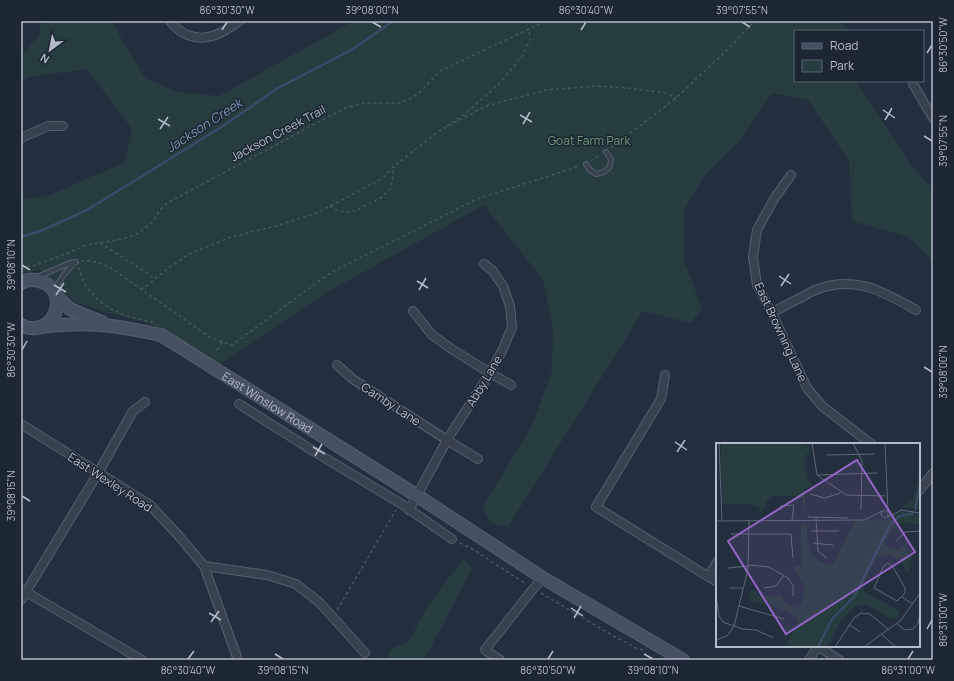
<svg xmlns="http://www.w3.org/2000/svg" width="954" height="681" font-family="Manrope,sans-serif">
	<rect width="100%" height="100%" fill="#242f3e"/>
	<g fill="#263c3f">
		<path d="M41,21h70l34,57 32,14 42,4 135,-75h491l-4,1 9,9h-55v50h61l54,83 23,25v72l-25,-24 -56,-16 -3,-60 -41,-61 -36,-7 -31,46 -37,37 -20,34v51l18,47 -11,15 -48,-12 -135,216 -18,-4 -7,-17 49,-80 20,-55 1,-43 -10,-48 -59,-75 -158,88 -107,72 -68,-41 -46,-12 -28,-9 -12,-9 -25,-24 -19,4v-75l27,-3 77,-34 7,-33 -45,-60 -58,8 -8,4v-25l18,-20z"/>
		<path d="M463,559l9,10 -48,91h-36l1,-10 20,-9 20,-37z"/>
	</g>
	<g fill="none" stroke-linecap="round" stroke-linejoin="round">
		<path stroke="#394c67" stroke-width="2.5" d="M21,237l22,-7 44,-20 136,-84 55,-38 75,-39 40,-28"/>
		<defs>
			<g id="lane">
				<path d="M586,164l4,6 6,4 8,-2 6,-5 1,-8 -5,-7"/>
				<path d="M37,277l33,-14 6,-1"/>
				<path d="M55,291c4,-12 12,-20 20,-29"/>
			</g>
			<g id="street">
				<path d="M170,21c10,13 25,20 42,15 10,-2 19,-10 28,-15"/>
				<path d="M913,84l20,34"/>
				<path d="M21,138l27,-12h15"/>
				<path d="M791,175l-17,24 -17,31 -4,27 4,28 15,28 35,75 15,18 49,38"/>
				<path d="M413,311l19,24 21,15 37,23 21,12"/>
				<path d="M772,313c10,-6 20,-11 30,-16 5,-3 10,-6 16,-8 38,-14 66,3 98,21"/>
				<path d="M337,365l17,15 93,60 31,19"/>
				<path d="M665,375l-4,24 -65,108 121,75"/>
				<path d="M239,404l76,48 85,51 52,36"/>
				<path d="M21,424l129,81 28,30 26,31 34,94"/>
				<path d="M919,491l14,-18"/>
				<path d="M409,510l38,-70 43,-67 13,-24 9,-22 -2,-21 -7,-20 -11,-16 -8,-6"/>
				<path d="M204,566l63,9 29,9 24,19 45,50"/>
				<path d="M709,576l8,-14"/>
				<path d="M21,589l121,71"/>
				<path d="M21,600l77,-127 35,-62 12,-9"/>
				<path d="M818,646l21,14"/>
				<path d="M500,660l-15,-10 48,-61 10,-11"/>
				<path d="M809,660l9,-14"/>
			</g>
			<g id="secondary">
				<path d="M21,283c7,-4 14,-4 21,-1 30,11 11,59 -21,43"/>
				<path d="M56,296l14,13 14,6 18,7"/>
				<path id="s1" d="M41,327c23,-3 48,-4 71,-1 17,2 33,6 49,9l255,160 127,83 140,82"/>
			</g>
		</defs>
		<use href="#lane" stroke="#565f6c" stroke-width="6"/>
		<use href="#street" stroke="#565f6c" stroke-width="10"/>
		<use href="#secondary" stroke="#565f6c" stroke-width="14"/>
		<g stroke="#44595c" stroke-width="1.5" stroke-dasharray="3 3" stroke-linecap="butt">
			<path d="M447,126l17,-11 37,-33 21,-26 8,-16 -1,-11"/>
			<path d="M611,148l65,-50 48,-45 31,-32"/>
			<path d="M591,161l10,-7"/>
			<path d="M330,206l6,4 10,2 9,-1 27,-14 9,-9 3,-22"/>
			<path d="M100,243l50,32 4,4"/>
			<path d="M81,261c12,-1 20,2 30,7l100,70 21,7 98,-72 147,-74 103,-33"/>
			<path d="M78,267c3,7 5,14 9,20 19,26 39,29 69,36"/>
			<path d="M21,268l15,-3 37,-14 13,-6 37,-6 11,-4 5,-2 15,-13 6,-10 7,-7 178,-95 20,-5h34l9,-3 10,-6 22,-23 106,-50"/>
			<path d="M141,290l25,-20 23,-16 42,-17 45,-11 41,-13 66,-35 11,-12 45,-35 47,-25 60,-16 51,-4 31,2 37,5 11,5"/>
			<path d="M217,350l5,-8"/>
			<path d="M460,543l11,5 55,36"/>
			<path d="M541,593l76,45 21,11 6,1"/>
			<path d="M337,610l59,-100"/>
		</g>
		<use href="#lane" stroke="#38414e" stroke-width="4"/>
		<use href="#street" stroke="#38414e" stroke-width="8"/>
		<use href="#secondary" stroke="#465061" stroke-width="12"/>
	</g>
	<path fill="none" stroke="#b4bcc9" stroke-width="1.5" d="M372,22l9,5M742,22l8,5M222,30l5,-8M581,30l5,-8M927,53l5,-8M883,110l12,8M520,115l12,7M158,119l12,7M885,120l7,-12M523,124l7,-12M160,129l8,-12M924,136l8,5M22,265l8,5M779,276l12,8M417,281l11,7M54,285l12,7M781,286l8,-12M419,290l7,-12M56,295l8,-12M22,350l5,-9M924,367l8,5M675,442l12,8M313,447l12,7M677,452l8,-12M315,456l7,-12M22,496l8,5M571,608l12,8M209,613l12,7M574,618l7,-12M211,622l8,-11M927,629l5,-9M275,654l8,5M644,654l9,5M188,659l6,-8M548,659l5,-8M908,659l5,-8"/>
	<g text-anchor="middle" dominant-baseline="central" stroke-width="3" stroke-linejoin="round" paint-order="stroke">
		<g font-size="12" fill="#b4bcc9" stroke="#1d2633">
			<text transform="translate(278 133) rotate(-28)">Jackson Creek Trail</text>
			<text transform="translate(781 332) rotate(65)">East Browning Lane</text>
			<text transform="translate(484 381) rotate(-59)">Abby Lane</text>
			<text stroke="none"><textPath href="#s1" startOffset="247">East Winslow Road</textPath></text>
			<text transform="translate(391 404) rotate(33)">Camby Lane</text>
			<text transform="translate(110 482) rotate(33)">East Wexley Road</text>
		</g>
		<g font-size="12" fill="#6b9a76" stroke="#1d2633">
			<text x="589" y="140">Goat Farm Park</text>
		</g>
		<g font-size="13" font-style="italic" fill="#7c92b1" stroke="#1d2633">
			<text transform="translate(204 125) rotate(-33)">Jackson Creek</text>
		</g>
	</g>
	<g transform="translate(716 443)">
		<rect width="204" height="204" fill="#242f3e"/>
		<path d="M5,0h83l1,3 5,1 1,7h-5l-1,14 4,14 11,8 -12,-4 -3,2v28l-3,-18 -6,-2h-24l-5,4 -6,14 -3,-7 -8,-3h-28zM204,29v37l-18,-2 11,-8zM188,68l16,3v10l-20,-1 -15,18 2,5 11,4 9,-9v10l5,5 -3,16h-3l-6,-12 -11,-6 -5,1 -7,3 -15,28 2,6 36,19 -3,7h-8l-23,-14 -11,2 -15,16 -10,20 -6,5h-39l14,-26 -6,-6 -15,-7 -29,-8 2,-10h3l6,5 11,2 10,-2 5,8 11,5 5,-3 2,-23 -10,-12v-3l7,-2v-41l6,1v15l5,15 6,6 14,5 23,-45 32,-2 5,-4z" fill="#263c3f"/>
		<path fill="none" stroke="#394c67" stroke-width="2" d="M199,67l5,-25M102,204l14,-28 22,-22 36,-72 10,-9 14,-3"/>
		<path fill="none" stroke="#5e6776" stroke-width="1" d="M3,0l3,78M96,0l5,32M137,0l9,18 -1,49M169,0l3,68M111,12l47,-1M101,32l29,20 40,1M102,32l59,-2M94,51l15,4 15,-5M64,63l14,-1 -2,15M185,67l19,3M172,73v-5h-6l-1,4 4,3 17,-8M92,74l40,1M100,75l2,33 9,7M0,78l149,-1 17,-9M95,88h28M15,91h60l2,24M180,98l9,-9 15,-1M97,100l20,2M172,120l5,4 12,21v5l-8,8 -23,-13 9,-21zM32,122l21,2 19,11 5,8v10M12,125l20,-2M13,145h14M48,145l12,-2 8,-11M186,154l11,7M1,158l2,15 4,6 19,7 14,1 18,8M23,163l45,13M181,181l8,6 8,-1 5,-6 2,-9M134,182l10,7M165,191l15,13M0,197l11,-4 7,-10 14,-57 1,-48M119,204l19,-29 7,-5 9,1 19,16M148,204l37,-27 19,-27"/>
		<path fill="#9266c3" fill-opacity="0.15" stroke="#9266c3" stroke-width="2" d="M141,17l58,92 -129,82 -58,-93z"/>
		<rect width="204" height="204" fill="none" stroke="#b4bcc9" stroke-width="2"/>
	</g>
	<rect width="954" height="681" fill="none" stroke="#1d2633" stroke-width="44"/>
	<rect x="794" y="30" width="130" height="52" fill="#1d2633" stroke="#59626f"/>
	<rect x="802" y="43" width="20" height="6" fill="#465061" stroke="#59626f"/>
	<text x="830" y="50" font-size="12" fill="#b4bcc9">Road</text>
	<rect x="802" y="60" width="20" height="12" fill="#263c3f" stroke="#59626f"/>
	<text x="830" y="70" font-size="12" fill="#b4bcc9">Park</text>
	<g transform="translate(50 50) rotate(212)" stroke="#1d2633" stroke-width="3" paint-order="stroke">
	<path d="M0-3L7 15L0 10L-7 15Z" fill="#b4bcc9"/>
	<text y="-6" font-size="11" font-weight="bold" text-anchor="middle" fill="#b4bcc9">N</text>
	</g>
	<rect x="22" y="22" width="910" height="637" fill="none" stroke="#b4bcc9" stroke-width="1.5"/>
	<g font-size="10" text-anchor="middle" fill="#b4bcc9">
		<text x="227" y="14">86°30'30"W</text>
		<text x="372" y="14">39°08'00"N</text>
		<text x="586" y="14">86°30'40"W</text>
		<text x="742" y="14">39°07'55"N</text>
		<text transform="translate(943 45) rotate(-90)" y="4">86°30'50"W</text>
		<text transform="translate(943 141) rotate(-90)" y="4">39°07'55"N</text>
		<text transform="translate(11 265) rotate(-90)" y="4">39°08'10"N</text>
		<text transform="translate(11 350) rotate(-90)" y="4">86°30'30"W</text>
		<text transform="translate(943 372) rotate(-90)" y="4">39°08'00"N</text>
		<text transform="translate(11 496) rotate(-90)" y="4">39°08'15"N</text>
		<text transform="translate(943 620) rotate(-90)" y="4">86°31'00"W</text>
		<text x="188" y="674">86°30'40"W</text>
		<text x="283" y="674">39°08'15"N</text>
		<text x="548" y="674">86°30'50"W</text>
		<text x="653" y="674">39°08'10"N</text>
		<text x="908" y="674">86°31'00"W</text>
	</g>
</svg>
